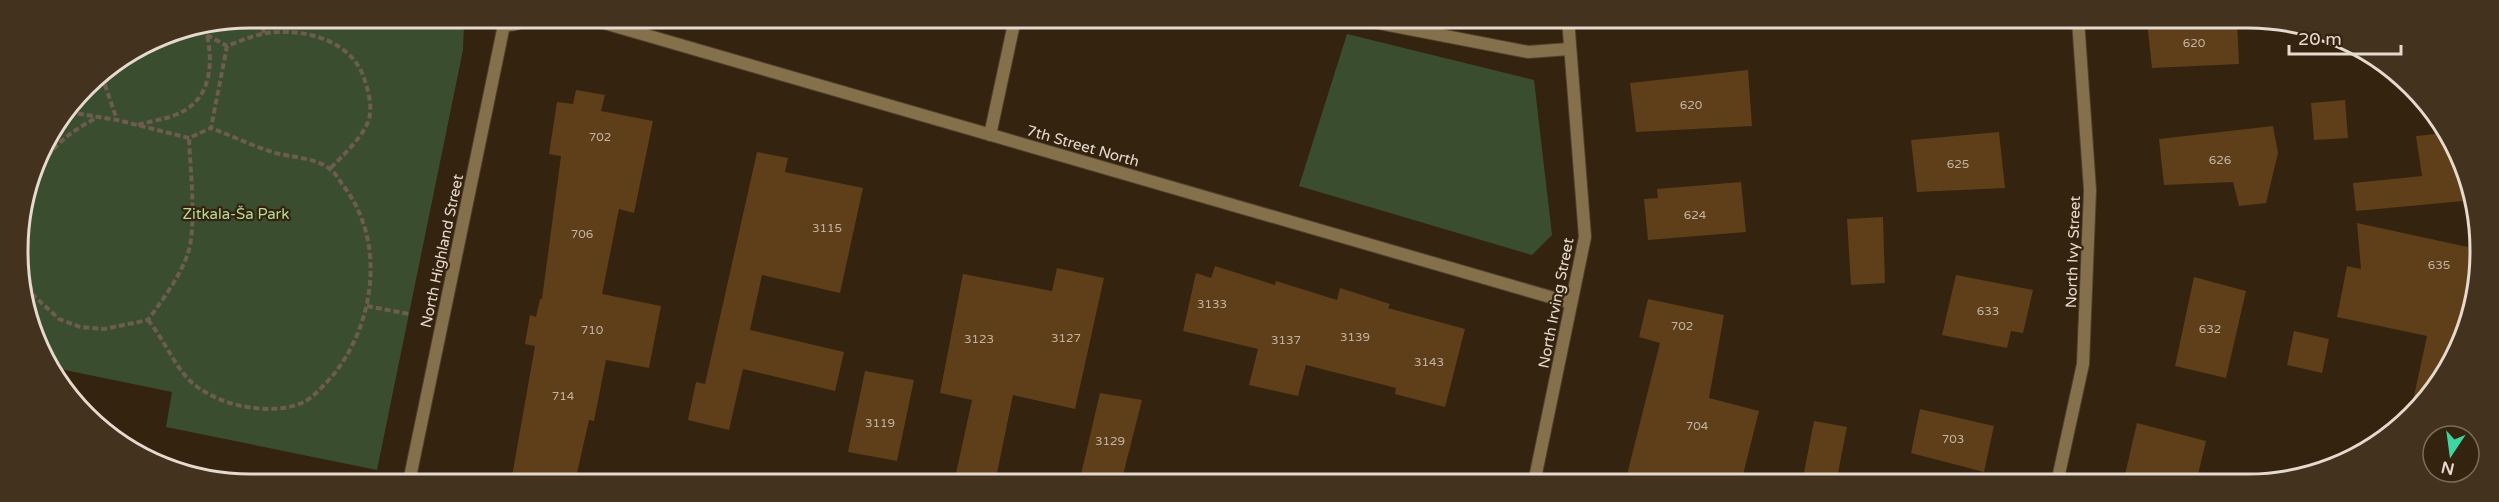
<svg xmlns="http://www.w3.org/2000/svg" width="2499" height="502" font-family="'Varela Round',sans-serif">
	<rect width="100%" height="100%" fill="#34230f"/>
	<g fill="#3b4d2f">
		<path d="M251,18h206l7,7 -1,25 -86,420 -211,-43 6,-35 -117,-24 -25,-42 -12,-90 18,-74 51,-76 75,-50z"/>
		<path d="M1347,34l187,46 18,155 -20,20 -233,-69z"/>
	</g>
	<g fill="#5e3f19">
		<path d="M2174,20h63l2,44 -87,4 -5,-46z"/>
		<path d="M1748,70l4,56 -116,6 -6,-49z"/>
		<path d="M576,90l29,5 -4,16 52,10 -19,92 -15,-4 -17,85 59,12 -12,62 -43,-8 -12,61 -5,-1 -14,62h-64l24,-136 -10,-2 5,-29 6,2 4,-18h2l19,-143 -12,-2 8,-52 16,2z"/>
		<path d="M2345,100l3,38 -34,2 -3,-37z"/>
		<path d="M2273,126l5,27 -12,50 -27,3 -6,-24 -69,3 -5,-46z"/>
		<path d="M1999,132l6,56 -88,4 -6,-52z"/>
		<path d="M2445,133l28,57 1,10 -118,11 -3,-28 69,-7 -6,-40z"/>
		<path d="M757,152l31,6 -3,14 78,16 -23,105 -78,-18 -12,55 94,22 -9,39 -92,-22 -14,61 -41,-10 8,-38 9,2z"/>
		<path d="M1741,182l5,50 -98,8 -4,-41 14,-1 -1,-9z"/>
		<path d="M1883,217l2,66 -34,2 -4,-66z"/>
		<path d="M2357,223l120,26 2,32 -22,73 -48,65 18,-83 -90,-19 10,-51 14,3z"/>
		<path d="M1215,266l60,19 1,-4 61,19 3,-12 50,16 -2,4 77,21 -20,78 -50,-13 1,-6 -90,-23 -8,31 -49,-11 9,-36 -75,-18 13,-58 15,5z"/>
		<path d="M1057,268l47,10 -29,131 -62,-14 -18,88h-17l-23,-5 17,-78 -32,-7 23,-119 89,17z"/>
		<path d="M1956,275l77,15 -10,43 -12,-2 -4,17 -65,-13z"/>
		<path d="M2194,277l52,14 -20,87 -51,-12z"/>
		<path d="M1648,299l76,16 -15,83 50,13 -18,72h-116l35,-140 -21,-6z"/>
		<path d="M2294,331l35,8 -7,34 -35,-8z"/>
		<path d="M865,371l49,9 -17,81 -49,-9z"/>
		<path d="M1100,393l42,7 -21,83h-42z"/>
		<path d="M1920,409l74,17 -10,46 -73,-19z"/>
		<path d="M1814,421l33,6 -11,56h-34z"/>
		<path d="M2137,423l69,18 -10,42h-73z"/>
	</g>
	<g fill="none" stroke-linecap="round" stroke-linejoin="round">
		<defs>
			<g id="lane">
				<path d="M1373,22l155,30 41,-3"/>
				<path d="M1569,23l33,-4"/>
			</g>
			<g id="street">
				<path d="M492,18c12,10 25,8 37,0"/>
				<path d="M587,18l984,285"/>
				<path d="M990,135l25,-116"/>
				<path d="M409,482l95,-457"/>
				<path d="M1534,483l51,-246 -17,-218"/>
				<path d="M2057,483l26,-119 7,-174 -12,-170"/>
			</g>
		</defs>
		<use href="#lane" stroke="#50402e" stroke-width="14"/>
		<use href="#street" stroke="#50402e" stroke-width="14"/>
		<g stroke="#6c5d4c" stroke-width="4" stroke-dasharray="6 3" stroke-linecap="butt">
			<path d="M262,18l2,16"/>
			<path d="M201,28l6,7 20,11c13,-5 27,-11 40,-13 38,-5 86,7 98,48 4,12 8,29 3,41 -7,17 -25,33 -38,47"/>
			<path d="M102,76l15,44"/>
			<path d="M69,112l48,8 72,18 22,-10 16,-82"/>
			<path d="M138,125c12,-4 25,-5 37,-10 35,-13 39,-48 32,-80"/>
			<path d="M32,178c20,-30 32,-43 64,-60"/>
			<path d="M20,250l13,45 26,24 21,8 24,2 44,-9c15,-21 32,-43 40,-67 9,-27 2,-85 1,-115"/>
			<path d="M367,306l42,8"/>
			<path d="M148,320c17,20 28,51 48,66 18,13 38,20 59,22 16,2 34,1 49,-6 11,-6 22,-19 30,-28 42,-53 52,-135 8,-190 -3,-5 -7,-11 -11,-14 -13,-12 -40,-13 -56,-17 -22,-7 -43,-17 -64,-25"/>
		</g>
		<use href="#lane" stroke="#85704c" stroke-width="12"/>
		<use href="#street" stroke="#85704c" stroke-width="12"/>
	</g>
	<g text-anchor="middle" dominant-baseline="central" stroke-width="4.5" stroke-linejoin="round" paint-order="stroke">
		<g font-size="12" fill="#c4b3a1">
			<text x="2194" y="43">620</text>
			<text x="1691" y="105">620</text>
			<text x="600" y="137">702</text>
			<text x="2220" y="160">626</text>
			<text x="1958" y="164">625</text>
			<text x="1695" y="215">624</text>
			<text x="827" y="228">3115</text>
			<text x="582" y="234">706</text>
			<text x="2439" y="265">635</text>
			<text x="1212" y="304">3133</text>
			<text x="1988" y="311">633</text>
			<text x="1682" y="326">702</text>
			<text x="2210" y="329">632</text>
			<text x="592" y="330">710</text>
			<text x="1355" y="337">3139</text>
			<text x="1066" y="338">3127</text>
			<text x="979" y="339">3123</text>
			<text x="1286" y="340">3137</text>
			<text x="1429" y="362">3143</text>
			<text x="563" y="396">714</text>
			<text x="880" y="423">3119</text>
			<text x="1697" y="426">704</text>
			<text x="1953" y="439">703</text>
			<text x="1110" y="441">3129</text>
		</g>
		<g font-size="15" fill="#e6dace" stroke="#34230f">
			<text transform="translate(1083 146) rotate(16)">7th Street North</text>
			<text transform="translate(442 251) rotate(-78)">North Highland Street</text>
			<text transform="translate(2073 252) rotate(-88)">North Ivy Street</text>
			<text transform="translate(1556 303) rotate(-79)">North Irving Street</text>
		</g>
		<g font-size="15" fill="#b3da98" stroke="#34230f">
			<text x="236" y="214">Zitkala-Ša Park</text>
		</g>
	</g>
	<path d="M0 0H2499V502H0ZM250 28H2248A222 222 0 0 1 2470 250V252A222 222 0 0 1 2248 474H250A222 222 0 0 1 28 252V250A222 222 0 0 1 250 28Z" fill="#42321e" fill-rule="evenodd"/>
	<path fill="none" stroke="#e6dace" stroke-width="3" d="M250 28H2248A222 222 0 0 1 2470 250V252A222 222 0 0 1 2248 474H250A222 222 0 0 1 28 252V250A222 222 0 0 1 250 28Z"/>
	<g transform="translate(2451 454) rotate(193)"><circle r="28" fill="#34230f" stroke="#7b6c5b" stroke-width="1.5"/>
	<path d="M0-4.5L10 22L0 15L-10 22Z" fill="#3fd4a2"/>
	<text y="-9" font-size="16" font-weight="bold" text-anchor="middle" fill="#e6dace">N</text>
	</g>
	<path d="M2289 45v9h112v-9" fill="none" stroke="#e6dace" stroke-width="3"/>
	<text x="2298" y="45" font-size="18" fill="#e6dace" stroke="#34230f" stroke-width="4.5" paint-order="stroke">20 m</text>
</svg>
